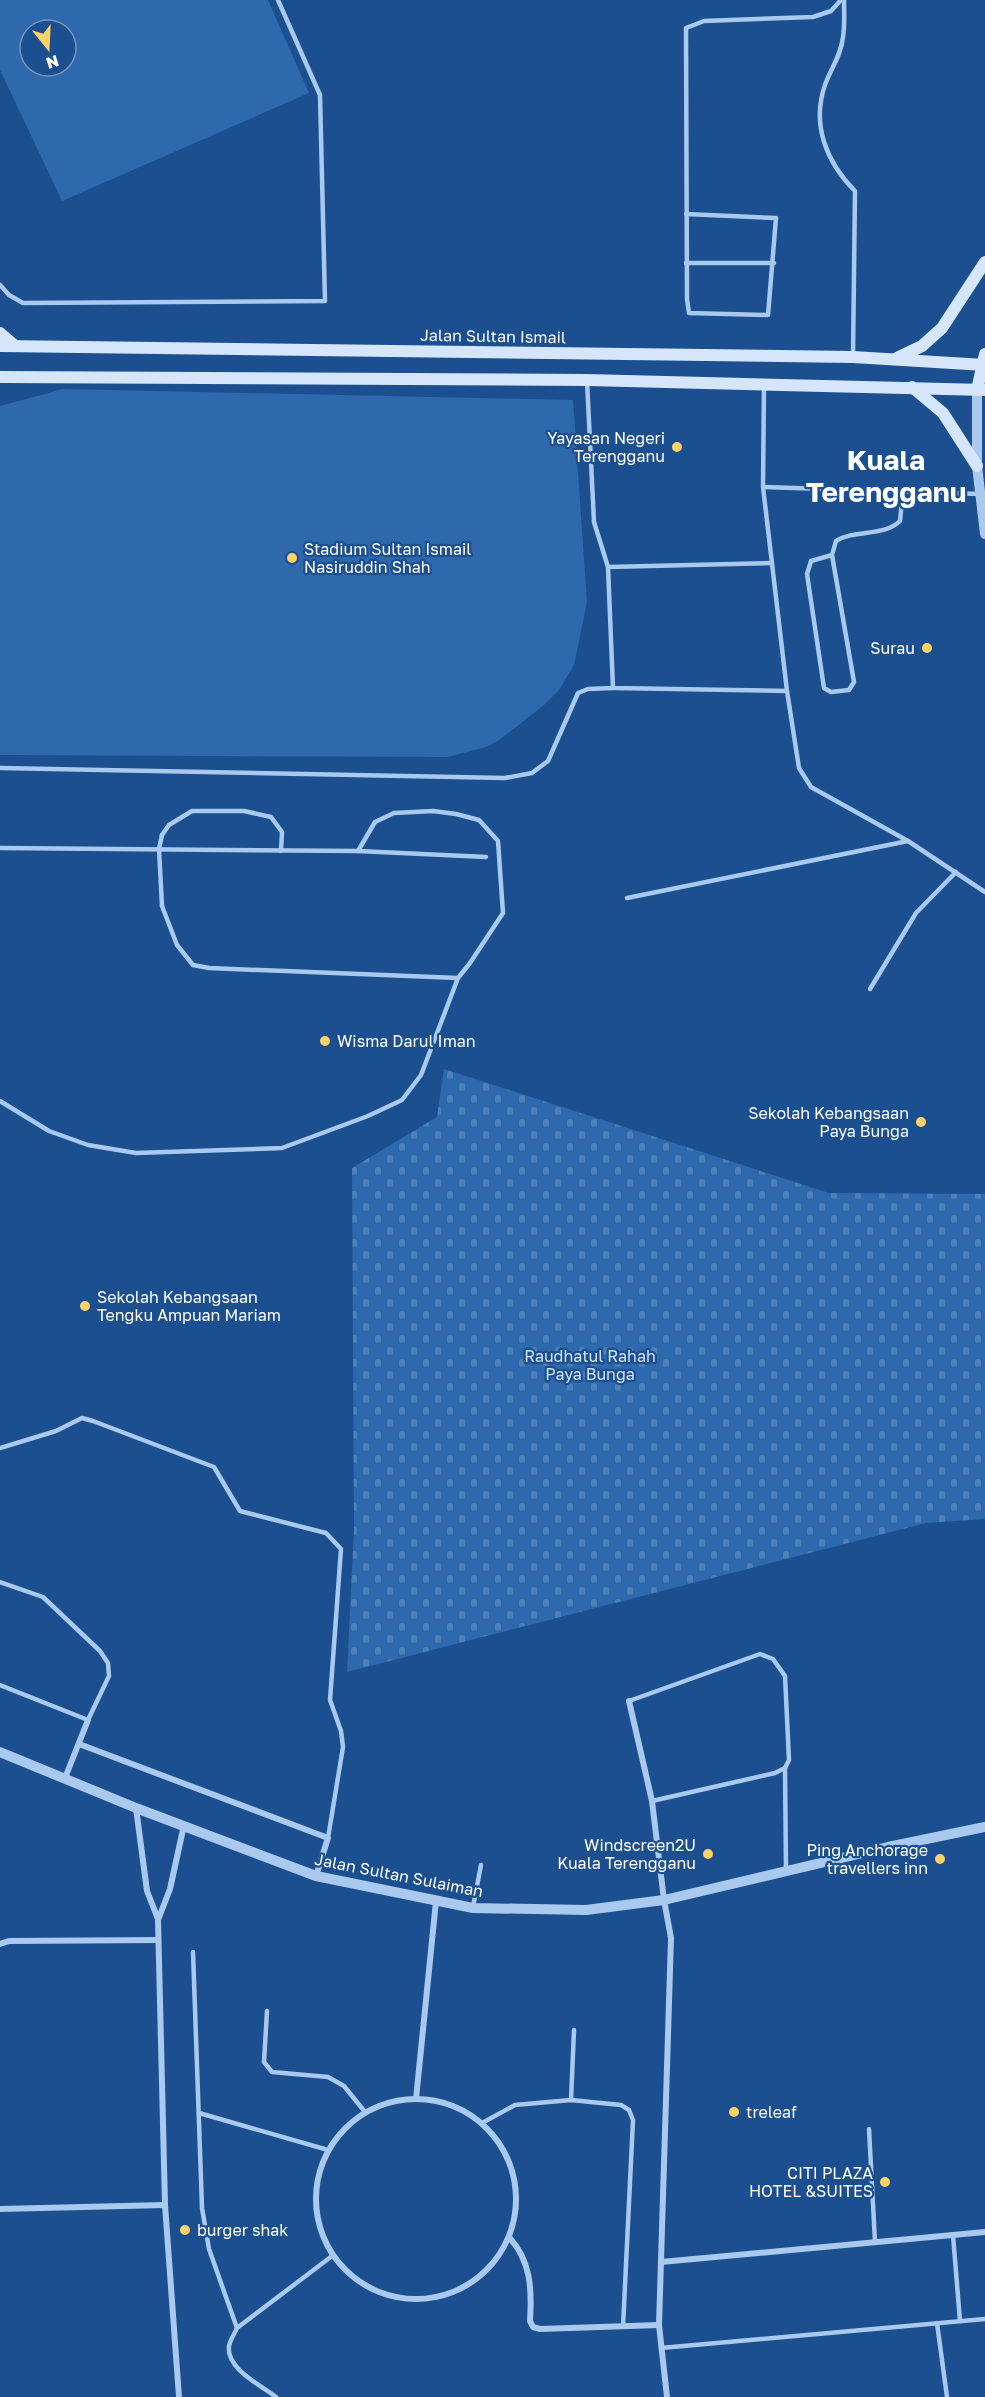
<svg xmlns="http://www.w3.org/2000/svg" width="985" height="2397" font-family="'Golos Text',sans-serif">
	<defs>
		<pattern id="cemetery-stones" width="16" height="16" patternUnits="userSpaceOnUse" patternTransform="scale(1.5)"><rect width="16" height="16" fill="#2e69ad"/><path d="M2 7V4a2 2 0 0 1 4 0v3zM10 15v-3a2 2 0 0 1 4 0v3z" fill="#4d80b9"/></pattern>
	</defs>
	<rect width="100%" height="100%" fill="#1b4f8f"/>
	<path fill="url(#cemetery-stones)" d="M444,1069l385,124 156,1v325l-59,4 -579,149 7,-143 -2,-361 85,-51z"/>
	<g fill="#2e69ad" fill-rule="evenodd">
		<path d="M0,0h268l41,93 -247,108 -62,-131zM30,30h36v36h-36z"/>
		<path d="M63,389l510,11 14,202 -13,63 -15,25 -15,15 -46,36 -12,6 -38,10 -448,-2v-349z"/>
	</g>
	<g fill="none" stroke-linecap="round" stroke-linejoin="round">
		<g stroke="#a9c9ee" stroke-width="4.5">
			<path d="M844,0c0,12 1,25 -1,37 -2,19 -12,31 -18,48 -14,40 2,78 30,106l-2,166"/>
			<path d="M686,214l90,4 -8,97 -79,-2 -2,-14 -1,-271 18,-7 109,-4 18,-6 10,-11"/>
			<path d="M686,263h88"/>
			<path d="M0,285l9,10 14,8 302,-2 -5,-206 -42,-95"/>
			<path d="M587,381l7,141 14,45 5,121 174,3 -24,-204 1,-102"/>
			<path d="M763,487l217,7"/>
			<path d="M832,555l-21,6 -4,13 17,114 7,4 18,-2 5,-8 -22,-127 4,-14c19,-12 48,-4 64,-20l3,-29"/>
			<path d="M608,567l164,-4"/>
			<path d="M787,691l12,77 12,19 97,54 77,51"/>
			<path d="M0,768l505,10 27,-5 16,-12 30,-68 10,-4 25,-1"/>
			<path d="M162,835l7,-10 23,-14h52l27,6 11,15 -1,19"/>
			<path d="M0,848l358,3 128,6"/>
			<path d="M627,898l281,-57"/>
			<path d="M162,906l15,39 16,20 16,3 249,10"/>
			<path d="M870,989l46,-76 40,-41"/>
			<path d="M0,1101l49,30 39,14 48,8 146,-5 86,-32 34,-16 19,-25 37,-97 12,-15 33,-50 -5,-72 -19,-21 -23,-6 -23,-3 -39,2 -19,9 -17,29"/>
			<path d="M0,1448l56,-17 26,-13 11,3 121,46 26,44 86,22 15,16 -11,151 11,31 2,16 -15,91"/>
			<path d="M0,1582l43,15 57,54 8,12 1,13 -21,44 -88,-35"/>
			<path d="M629,1701l131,-47 13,5 12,17 4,84 -4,8 -10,5 -123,28"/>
			<path d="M785,1768l1,102"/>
			<path d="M473,1907l8,-42"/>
			<path d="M193,1952l9,256 7,41 28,79"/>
			<path d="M267,2011l-3,51 8,10 56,5 16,9 21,26"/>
			<path d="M571,2100l3,-70"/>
			<path d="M199,2113l129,37"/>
			<path d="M482,2123l33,-18 56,-5 50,5 8,5 4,10 -10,207"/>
			<path d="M869,2129l6,113"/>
			<path d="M953,2235l7,86"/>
			<path d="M937,2323l10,74"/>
			<path d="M661,2348l324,-29"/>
			<path d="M276,2397c-15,-12 -50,-28 -47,-51 1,-6 6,-13 8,-18l95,-72"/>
		</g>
		<g stroke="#a9c9ee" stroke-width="6">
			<path d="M629,1701l23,100 12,99 7,38 -12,387 8,72"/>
			<path d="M79,1744l249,94 -12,38"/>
			<path d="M65,1778l23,-58"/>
			<path d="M136,1808l11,83 11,28"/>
			<path d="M0,1944l9,-3 149,-1"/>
			<circle cx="416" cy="2199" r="100"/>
			<path d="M416,2099l20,-198"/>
			<path d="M0,2209l165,-4"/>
			<path d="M509,2237c22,24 23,52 21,84l3,6 7,2 119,-4"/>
			<path d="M661,2262l324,-30"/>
			<path d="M179,2397l-14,-192 -7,-285 12,-31 14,-64"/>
		</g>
		<g stroke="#a9c9ee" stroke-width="10">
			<path d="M977,390v76l8,68"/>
			<path d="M0,1752l136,56 180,68 157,32 113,2 78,-10 224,-53 97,-20"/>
		</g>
		<g stroke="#d6e6fa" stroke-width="12">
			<path d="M0,333l15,13"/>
			<path d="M0,346l853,11 132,8"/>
			<path d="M897,358l25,-12 20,-18 43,-66"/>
			<path d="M0,377l587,3 398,10"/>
			<path d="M912,387l31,26 34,53"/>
			<path d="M977,390l8,-36"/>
		</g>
		<path stroke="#a9c9ee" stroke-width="4.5" d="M162,835l-3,14 3,57"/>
	</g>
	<g fill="#ffd166" stroke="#1b4f8f" stroke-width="2">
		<circle cx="677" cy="447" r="6"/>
		<circle cx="292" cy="558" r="6"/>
		<circle cx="927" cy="648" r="6"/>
		<circle cx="325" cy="1041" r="6"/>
		<circle cx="921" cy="1122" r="6"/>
		<circle cx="85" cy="1306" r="6"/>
		<circle cx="708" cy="1854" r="6"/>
		<circle cx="940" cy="1859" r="6"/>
		<circle cx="734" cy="2112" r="6"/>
		<circle cx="885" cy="2182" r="6"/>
		<circle cx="185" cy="2230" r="6"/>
	</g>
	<g text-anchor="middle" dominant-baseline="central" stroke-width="4.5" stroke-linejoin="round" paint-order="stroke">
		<g font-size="16" fill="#fff" stroke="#1b4f8f">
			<text transform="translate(493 336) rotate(1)">Jalan Sultan Ismail</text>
			<text transform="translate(399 1875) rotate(11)">Jalan Sultan Sulaiman</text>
		</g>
		<g font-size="16" fill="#fff" stroke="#1b4f8f" text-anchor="end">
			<text x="665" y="438">Yayasan Negeri<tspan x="665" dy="18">Terengganu</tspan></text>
			<text x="304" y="549" text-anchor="start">Stadium Sultan Ismail<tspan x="304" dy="18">Nasiruddin Shah</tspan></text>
			<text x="915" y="648">Surau</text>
			<text x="337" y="1041" text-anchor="start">Wisma Darul Iman</text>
			<text x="909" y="1113">Sekolah Kebangsaan<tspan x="909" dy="18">Paya Bunga</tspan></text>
			<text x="97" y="1297" text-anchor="start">Sekolah Kebangsaan<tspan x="97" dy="18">Tengku Ampuan Mariam</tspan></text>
			<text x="696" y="1845">Windscreen2U<tspan x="696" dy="18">Kuala Terengganu</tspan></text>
			<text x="928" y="1850">Ping Anchorage<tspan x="928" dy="18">travellers inn</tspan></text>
			<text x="746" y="2112" text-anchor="start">treleaf</text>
			<text x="873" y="2173">CITI PLAZA<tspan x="873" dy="18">HOTEL &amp;SUITES</tspan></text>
			<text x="197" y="2230" text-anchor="start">burger shak</text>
		</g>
		<g font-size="16" fill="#cfe3fa" stroke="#1b4f8f">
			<text x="590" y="1356">Raudhatul Rahah<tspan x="590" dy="18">Paya Bunga</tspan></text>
		</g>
		<g font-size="28" font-weight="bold" fill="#fff" stroke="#1b4f8f">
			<text x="886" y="459">Kuala<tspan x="886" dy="32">Terengganu</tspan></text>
		</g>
	</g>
	<g transform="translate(48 48) rotate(162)"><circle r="28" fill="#1b4f8f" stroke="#7695bc" stroke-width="1.5"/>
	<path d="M0-4.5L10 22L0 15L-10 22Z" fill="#ffd166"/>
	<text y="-9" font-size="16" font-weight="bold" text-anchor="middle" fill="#ffffff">N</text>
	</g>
</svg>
